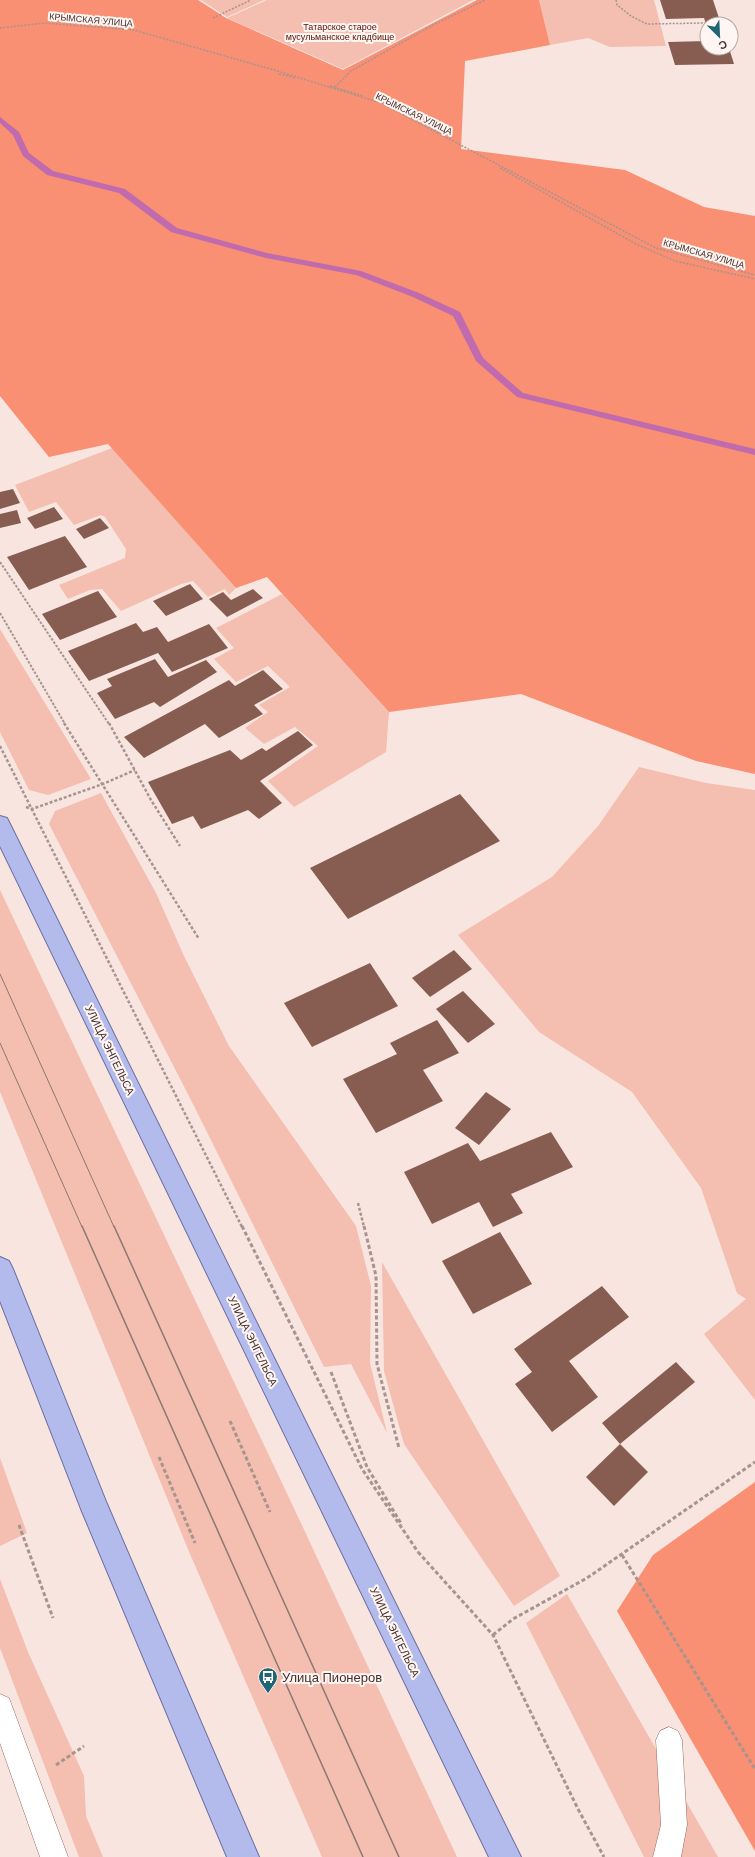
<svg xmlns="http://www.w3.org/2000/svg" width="755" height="1857" font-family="Arial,sans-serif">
	<rect width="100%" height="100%" fill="#f9e5df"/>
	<g fill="#f4beb0">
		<path d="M201,0h63l-37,17z"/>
		<path d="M267,0h206l-130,69 -116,-51z"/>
		<path d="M539,0h115l12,46 -56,1 -22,-9 -38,7z"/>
		<path d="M112,448l124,140 -7,7 -4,-6 -17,8 -15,-16 -12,3 -60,27 -19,-22 -12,1 -22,9 -9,-14 66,-27 1,-9 -21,-32 -4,-2 -27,10 -18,-23 -27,10 -14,-27z"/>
		<path d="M282,594l107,118 -3,40 -92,55 -26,-26 50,-35 -23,-19 -31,17 -19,-16 23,-16 -9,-7 31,-18 -22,-21 -32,16 -22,-23 20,-11 -18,-20z"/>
		<path d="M0,629l91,150 -43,16 -19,-5 -29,-58z"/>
		<path d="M639,767l67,16 49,7v610l-51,-66 42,-35 -9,-6 -36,-105 -69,-96 -93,-60 -81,-97 94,-58 46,-51z"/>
		<path d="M101,793l55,100 28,63 45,90 127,180 15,60 -1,77 17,70 -36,-69 -27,3 -131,-263 -144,-280 6,-13z"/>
		<path d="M0,890l292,614 165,353h-135l-132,-303 -190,-462z"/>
		<path d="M382,1262l178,314 -46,30 -110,-162 -20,-73z"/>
		<path d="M0,1458l27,75 -27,13z"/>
		<path d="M0,1579l28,73 56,124 2,40 17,41h-24l-79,-209z"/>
		<path d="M567,1594l151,263h-74l-118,-234z"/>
	</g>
	<g fill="#f98f73">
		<path d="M0,0h198l28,18 117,52 134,-70h62l11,45 -85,16 -4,88 164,21 79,37 51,9v558l-59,-13 -175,-67 -132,18 -122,-135 -31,11 -128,-144 -59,13 -49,-61z"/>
		<path d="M755,1482v369l-138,-240 36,-56z"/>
	</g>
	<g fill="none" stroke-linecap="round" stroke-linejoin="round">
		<path fill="#bf6bae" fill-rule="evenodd" d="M0,117l19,15 10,21 24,18 72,18 52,39 90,25 94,18 58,22 41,19 23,46 40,35 232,56v6l-238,-58 -41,-36 -23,-45 -40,-19 -57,-22 -90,-17 -95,-26 -52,-39 -72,-18 -24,-19 -10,-21 -13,-12z"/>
	</g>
	<g fill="#875d51">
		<path d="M660,0h53l8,24h-15l-2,-6 -38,1z"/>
		<path d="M707,41v7h22l5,16 -59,1 -7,-23z"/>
		<path d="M13,489l7,14 -20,6v-17z"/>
		<path d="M54,507l9,12 -28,10 -8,-11z"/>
		<path d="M17,510l4,13 -21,5v-14z"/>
		<path d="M100,518l9,10 -25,11 -8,-10z"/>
		<path d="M65,536l22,31 -58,23 -22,-33z"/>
		<path d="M190,584l13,15 -37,17 -13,-15z"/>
		<path d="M253,589l10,9 -36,19 -18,-18 14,-7 8,8z"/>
		<path d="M98,591l19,26 -57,23 -18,-26z"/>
		<path d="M136,623l7,9 14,-5 11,15 41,-18 19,24 -56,24 -14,-19 -69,28 -21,-30z"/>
		<path d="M155,659l13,18 38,-17 11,12 -57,35 -6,-5 -39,17 -18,-26 15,-7 -5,-7z"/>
		<path d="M263,670l20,19 -29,16 9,9 -44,24 -14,-14 -61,34 -20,-21 105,-57 6,6z"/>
		<path d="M298,731l15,14 -53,36 22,22 -23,16 -11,-9 -47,19 -8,-13 -21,8 -24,-42 82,-32 11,10 21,-12 4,3z"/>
		<path d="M460,794l40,47 -152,78 -38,-51z"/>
		<path d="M454,950l18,19 -42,28 -18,-19z"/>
		<path d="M370,963l28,43 -86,41 -28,-44z"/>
		<path d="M463,991l32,33 -27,19 -32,-34z"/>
		<path d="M437,1020l22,33 -36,17 20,31 -67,32 -33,-54 54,-25 -7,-11z"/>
		<path d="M486,1092l25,17 -32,36 -24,-17z"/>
		<path d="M551,1132l22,35 -62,27 12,19 -30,14 -14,-25 -47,22 -28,-52 64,-29 12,18z"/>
		<path d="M500,1232l32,52 -59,30 -31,-53z"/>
		<path d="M602,1286l27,31 -60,44 29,36 -46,35 -37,-48 17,-12 -18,-23z"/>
		<path d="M676,1362l19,20 -75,62 28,28 -34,34 -28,-29 34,-33 -18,-21z"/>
	</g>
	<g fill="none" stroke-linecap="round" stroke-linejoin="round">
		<defs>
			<g id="lane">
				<path d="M0,1694l9,4 59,159h-28l-40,-114z"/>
				<path d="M669,1727l9,4 4,9 5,85 -6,32h-28l8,-32 -5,-85 4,-9z"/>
			</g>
			<g id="primary">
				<path d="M0,816l7,2 3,6 511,1033h-32l-489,-1011z"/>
				<path d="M0,1257l9,4 4,8 94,235 152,353h-32l-146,-348 -81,-208z"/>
			</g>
		</defs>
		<use href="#lane" stroke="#95695e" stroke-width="1"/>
		<use href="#primary" stroke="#6b6da0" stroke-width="2"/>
		<g stroke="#a7948e" stroke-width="1.5" stroke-dasharray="2 1.5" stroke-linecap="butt">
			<path d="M616,0l1,5 14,11 16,8 59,-1"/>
			<path d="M213,18l38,-18"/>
			<path d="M0,28l44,-5 90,7 140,40 107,33 275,145 99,27"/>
			<path d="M279,74l17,4"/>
			<path d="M330,86l33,10"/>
			<path d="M335,87l16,-16 82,-46 52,-25"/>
			<path d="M379,101l17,6 44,26"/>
			<path d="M500,168l136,76 39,17 80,18"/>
		</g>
		<g stroke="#a7948e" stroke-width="2" stroke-dasharray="2.5 1.5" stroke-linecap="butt">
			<path d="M0,562l109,162"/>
			<path d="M0,613l65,111"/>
		</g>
		<g stroke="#a7948e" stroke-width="2.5" stroke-dasharray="3 2" stroke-linecap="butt">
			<path d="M64,723l135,216"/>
			<path d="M109,723l42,77 29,46"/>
			<path d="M0,746l242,481"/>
			<path d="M26,807l6,2 71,-25 32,-14"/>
			<path d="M358,1203l6,24"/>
		</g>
		<g stroke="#a7948e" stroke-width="3" stroke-dasharray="4 2.5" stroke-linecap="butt">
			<path d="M242,1226l120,243 56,83"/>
			<path d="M364,1226l12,50 1,88 22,84"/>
			<path d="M331,1372l36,95 35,58"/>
			<path d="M230,1421l40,91"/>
			<path d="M159,1457l36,86"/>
			<path d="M19,1525l34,93"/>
			<path d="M418,1552l75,83 85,174 26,48"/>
			<path d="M622,1555l133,214"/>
			<path d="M493,1635l20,-16 74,-41 168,-116"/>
			<path d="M56,1765l28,-19"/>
		</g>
		<use href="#lane" fill="#fff" fill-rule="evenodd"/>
		<use href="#primary" fill="#b3bbec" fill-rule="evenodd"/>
		<g stroke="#8b7872" stroke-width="1">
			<path d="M0,974l114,253"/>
			<path d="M0,1043l82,184"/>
		</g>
		<g stroke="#8b7872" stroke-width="1.5">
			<path d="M82,1226l281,631"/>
			<path d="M114,1226l285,631"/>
		</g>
	</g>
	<defs>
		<symbol id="bus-pin" viewBox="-11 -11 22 30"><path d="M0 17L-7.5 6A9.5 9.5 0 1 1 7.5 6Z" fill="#1f6575" stroke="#fff5f2"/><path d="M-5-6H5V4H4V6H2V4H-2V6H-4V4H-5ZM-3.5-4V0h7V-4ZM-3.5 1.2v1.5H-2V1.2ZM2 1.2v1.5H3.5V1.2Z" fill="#fff"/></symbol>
	</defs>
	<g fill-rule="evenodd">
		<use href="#bus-pin" x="257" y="1666" width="22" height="30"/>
	</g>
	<g text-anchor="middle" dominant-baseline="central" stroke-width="4" stroke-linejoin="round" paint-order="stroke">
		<g font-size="9" fill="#44312c" stroke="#fff5f2">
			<text transform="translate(91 20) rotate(5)">КРЫМСКАЯ УЛИЦА</text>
			<text transform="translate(414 114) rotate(26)">КРЫМСКАЯ УЛИЦА</text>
			<text transform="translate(704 254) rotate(16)">КРЫМСКАЯ УЛИЦА</text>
		</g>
		<g font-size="9" fill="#511001" stroke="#fff5f2">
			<text x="340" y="27">Татарское старое<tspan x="340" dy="10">мусульманское кладбище</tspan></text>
		</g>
		<g font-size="11" fill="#44312c" stroke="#fff5f2">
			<text transform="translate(110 1050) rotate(64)">УЛИЦА ЭНГЕЛЬСА</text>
			<text transform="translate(253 1341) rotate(64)">УЛИЦА ЭНГЕЛЬСА</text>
			<text transform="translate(395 1632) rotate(64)">УЛИЦА ЭНГЕЛЬСА</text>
		</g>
		<g font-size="13" fill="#44312c" stroke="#fff5f2" text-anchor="start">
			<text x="282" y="1677">Улица Пионеров</text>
		</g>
	</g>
	<g transform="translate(719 36) rotate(156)"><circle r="19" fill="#fff5f2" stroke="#b4a7a3"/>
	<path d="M0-3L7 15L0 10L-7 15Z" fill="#1f6575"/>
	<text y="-6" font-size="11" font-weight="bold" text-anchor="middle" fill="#44312c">С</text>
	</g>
</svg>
